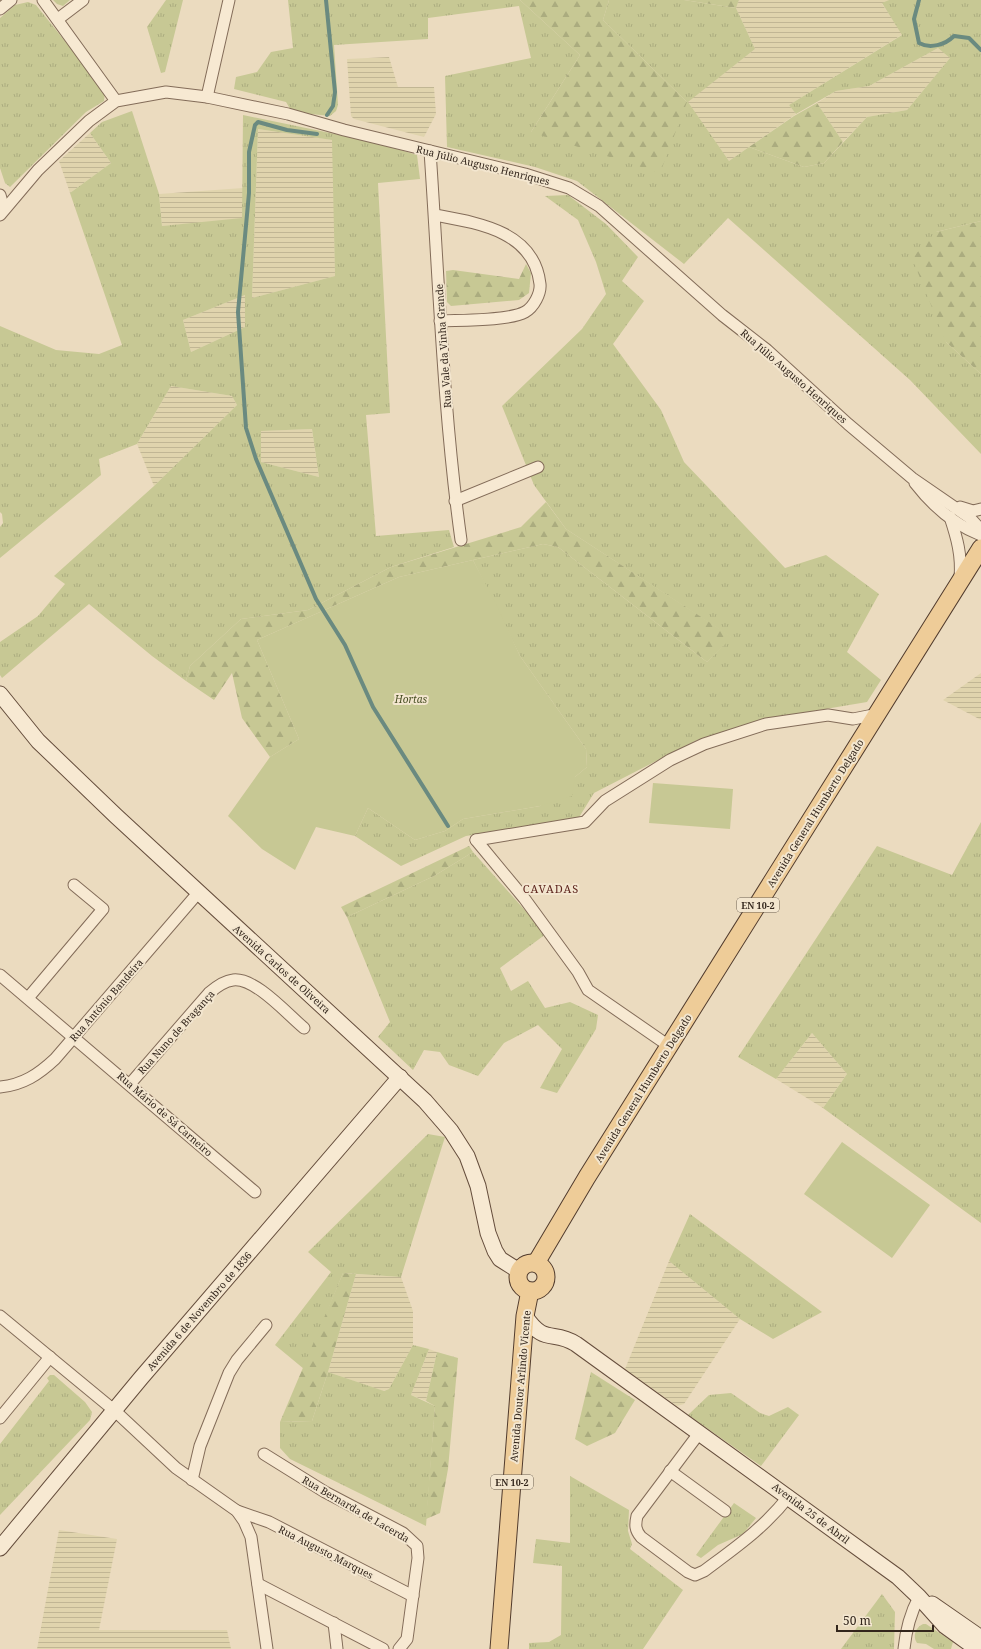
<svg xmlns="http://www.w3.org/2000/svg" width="981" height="1649" font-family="'Noto Serif',serif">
	<defs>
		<pattern id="farmland-rules" width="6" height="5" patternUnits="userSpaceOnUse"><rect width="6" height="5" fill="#e0d4ad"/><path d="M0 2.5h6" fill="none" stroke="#c1b694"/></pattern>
		<pattern id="grass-tufts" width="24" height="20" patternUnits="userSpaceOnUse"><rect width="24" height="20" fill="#c7c894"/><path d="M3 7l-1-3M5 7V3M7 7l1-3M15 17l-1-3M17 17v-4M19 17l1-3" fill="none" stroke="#abac7f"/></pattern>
		<pattern id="forest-firs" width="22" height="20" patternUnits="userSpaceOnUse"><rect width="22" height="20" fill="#c7c894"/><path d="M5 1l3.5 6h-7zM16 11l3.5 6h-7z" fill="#abac7f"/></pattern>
	</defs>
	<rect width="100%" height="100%" fill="#ebdbbf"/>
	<g fill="url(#farmland-rules)">
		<path d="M739,0h150l-7,4 21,30 -114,71 7,9 -67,47 -42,-59 68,-53 -19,-41z"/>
		<path d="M938,48l13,9 -44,53 -40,7 -24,25 -26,-39 19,-12 33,-5z"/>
		<path d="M389,57l9,30h36l2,27 -12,23 -70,-18 -3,-3 -4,-57z"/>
		<path d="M258,129l75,11 2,136 -83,22z"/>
		<path d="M90,133l21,30 -41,30 -11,-32z"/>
		<path d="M243,188v31l-81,7 -3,-32z"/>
		<path d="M245,295v32l-54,25 -8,-32z"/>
		<path d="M171,386l61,10 5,9 -83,81 -17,-42z"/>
		<path d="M312,429l7,48 -58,-15 -1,-31z"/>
		<path d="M981,673v47l-38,-20z"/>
		<path d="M812,1033l35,41 -24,34 -47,-29z"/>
		<path d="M669,1261l71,58 -56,85 -7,2 -52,-37z"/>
		<path d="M356,1274l45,3 12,34v34l-24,44 -6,2 -55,-19z"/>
		<path d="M429,1349l8,3 -11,49 -15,-6z"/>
		<path d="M59,1530l58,9 -18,91h128l4,19h-194z"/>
	</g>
	<g fill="url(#grass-tufts)" fill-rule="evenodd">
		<path d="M53,0h17l-7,6 -6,-2z"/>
		<path d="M166,0h17l-18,72 -4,1 -14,-46z"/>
		<path d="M288,0h232l60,55 -49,77 156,-30 -84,-82 6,-20h75l52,8 19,41 -67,53 41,59 20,-14 55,20 20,-4 43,-46 40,-7 43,-52 -12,-10 -69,38 -33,5 -40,23 -7,-9 113,-70 -20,-32 7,-3h92v221l-45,11 10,110 35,32v80l-71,-74 -182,-162 -44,46 -107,-83 -42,-14 -88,-20 -2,-71 86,-18 -12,-52 -91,12v21l-94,6 4,60 -2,6 -6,5 -38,-4 -6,-10 -52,-13 2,-12 21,-5 14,-20 22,-4z"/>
		<path d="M28,2l8,3 69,86 -1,10 -18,11 -76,75 -5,-4 -5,-15v-150l15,-13z"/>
		<path d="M132,111l27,83 3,32 80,-8 1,-103 131,27 43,13 3,24 -42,4 12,230 -24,2 10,121 73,-6 5,17 -63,20 -83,43 -67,9 -51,47 -4,15 -34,-25 -63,-52 -87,74 -2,-3v-33l38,-26 27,-32 -11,-8 100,-90 83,-81 -5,-9 -61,-10 -34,58 -38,15 2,16 -101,83v-31l3,-4 -1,-9 -2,-2v-186l56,24 43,4 23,-9 -52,-152 41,-30 -21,-30 12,-11zM258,129l74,11 3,136 -83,22zM245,295v32l-54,25 -8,-32zM312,429l7,48 -58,-15v-31z"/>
		<path d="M568,195l38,29 32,33 -16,24 22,20 -31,43 48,66 23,52 101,106 41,-13 53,39 -32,58 34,28 -14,22 -101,17 -69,21 -103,53 -16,26 -112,17 -65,30 -46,-30 13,-28 47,32 30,-9 18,-12 77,-13 47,-39 -1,-18 -66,-93 -47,-96 70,-16 15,3 149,115 24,-25 -165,-108 -32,-44 -32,-79 80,-77 24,-35 -10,-32 -18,-42 -33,-24z"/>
		<path d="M981,822v401l-158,-115 24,-34 -35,-41 -36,46 -38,-22 139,-211 75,29z"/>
		<path d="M473,852l73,82 -46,34 11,23 17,-10 17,27 25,-6 28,13 -2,14 -39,64 -17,-5 22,-39 -24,-24 -34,18 -26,33 -29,-11 -9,-13 -16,-2 -11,20 -35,-33 12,-15 -43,-105 87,-41z"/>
		<path d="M428,1134l17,3 -44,140 -58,-4 -39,96 -29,-24 56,-73 -23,-20z"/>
		<path d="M690,1214l132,98 -49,27 -33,-20 -71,-58z"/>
		<path d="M413,1345l16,4 -18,46 24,11 -9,120 -136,-67 -10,-11v-26l32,-1 16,-49 56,19 5,-2z"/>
		<path d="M50,1375h4l31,27 7,10 -2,8 -90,95v-71l49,-63 -2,-3z"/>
		<path d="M731,1393l29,20 9,3 19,-9 11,8 -38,51 -73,-51 21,-20z"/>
		<path d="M570,1476l59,34 -1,21 4,13 -2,5 53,41 -40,59h-114v-6l20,-1 12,-7 1,-69 -29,-3 3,-24 34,4z"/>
		<path d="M734,1503l22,15 -13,16 -25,11 -17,13 -5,-3z"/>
		<path d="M882,1594l13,18 -1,37h-53z"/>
		<path d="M923,1624h3l27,18 -2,7h-17l-8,-5 -9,-1c-5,-7 -1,-16 6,-19z"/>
	</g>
	<g fill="url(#forest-firs)">
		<path d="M520,0h89l-6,20 84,82 -27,71 -129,-41 49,-77z"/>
		<path d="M684,0h55l-3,8z"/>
		<path d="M817,103l26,39 -19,21 -20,4 -55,-20 45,-31z"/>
		<path d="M981,221v153l-35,-32 -34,-84 24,-26z"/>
		<path d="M526,264l5,9 -2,20 -10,7 -68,6 -4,-4 -1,-31 7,-1 66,9z"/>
		<path d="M546,502l20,27 166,108 -25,25 -149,-115 -15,-3 -144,33 -142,63 42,99 -29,18 -28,-39 -10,-45 -18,27 -28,-19 4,-15 51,-47 67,-9 83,-43 130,-40z"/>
		<path d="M469,846l4,6 -39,24 -87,41 -6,-10z"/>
		<path d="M343,1273l13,1 -28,98 -16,49 -32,1z"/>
		<path d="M437,1352l21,6 -10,111 -8,44 -14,6 9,-113 -9,-5z"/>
		<path d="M591,1372l44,28 -20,33 -28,13 -12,-7z"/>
	</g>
	<g fill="#c7c894">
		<path d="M473,560l25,48 22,48 66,93 1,18 -12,10 -3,19 -32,10 -77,13 -18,12 -30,9 -47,-32 -13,28 -39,-9 -21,43 -33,-21 -34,-33 42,-59 29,-18 -42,-99 142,-63z"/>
		<path d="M653,783l80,6 -3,40 -81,-6z"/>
		<path d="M842,1142l88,63 -38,53 -88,-64z"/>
	</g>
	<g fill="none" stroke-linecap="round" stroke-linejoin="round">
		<g stroke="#6a8a80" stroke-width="4">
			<path d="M326,0l9,92 -2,14 -6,9"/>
			<path d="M919,0l-5,19 5,24c11,6 26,2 35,-7l15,2 12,12"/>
			<path d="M317,134l-30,-4 -29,-8 -3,3 -6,27v41l-11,119 8,116 10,31 60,140 29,46 28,62 75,119"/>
		</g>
		<defs>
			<g id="street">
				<path d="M43,0l73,101"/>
				<path d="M0,9l11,-9"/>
				<path d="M58,19l25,-19"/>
				<path d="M207,97l22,-97"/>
				<path d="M430,151c9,130 13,260 31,389"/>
				<path d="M0,195l4,14"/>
				<path d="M0,215l38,-45 51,-49 27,-20 50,-9 41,5 81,17 56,16 181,44 44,14 30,18 123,109 45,35 81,74 64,54 58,40 11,12"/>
				<path d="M435,215c43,8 99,16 105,69 1,9 -6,23 -15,28 -16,9 -65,8 -85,9"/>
				<path d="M915,483c17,22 40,42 66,52"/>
				<path d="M455,501l83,-34"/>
				<path d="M960,507l13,4 8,-2"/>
				<path d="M950,517c7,21 12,39 10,61"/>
				<path d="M476,840l109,-18 20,-21 65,-41 34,-16 62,-20 62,-9 25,4 25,-5"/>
				<path d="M476,840l48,58 54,74 10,18 81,56"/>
				<path d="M0,975l255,217"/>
				<path d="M28,998l75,-89 -29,-24"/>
				<path d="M130,1084l79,-91c7,-6 15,-12 24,-13 22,-3 55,35 71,48"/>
				<path d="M0,1087c23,-2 39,-13 55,-28l143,-166"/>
				<path d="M0,1316l115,95 61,57 61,43 7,10 7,16 16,112"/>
				<path d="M0,1418l50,-61"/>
				<path d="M700,1432l-63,84c-2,9 -2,14 4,21l47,35 7,3 9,-4c32,-24 60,-43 85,-75"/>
				<path d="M264,1454l61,38 78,41 14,13 1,12 -11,81 -8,10"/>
				<path d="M670,1471l55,40"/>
				<path d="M192,1480l8,-34 29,-73 8,-13 29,-35"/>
				<path d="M237,1511l32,11 144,74"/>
				<path d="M258,1584l125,65"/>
				<path d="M334,1623l3,26"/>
				<path d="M904,1649c2,-20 6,-35 15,-52"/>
			</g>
			<g id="secondary">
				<path d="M0,694l38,47 78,75 309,285 26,30 16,25 11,30 10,47 7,18 5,8 19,12"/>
				<path d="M525,1316c20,30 28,13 51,28l322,233 21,20 26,29 32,23"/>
				<path d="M0,1548l141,-170 259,-301"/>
				<path d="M932,1604l49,34"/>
			</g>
			<g id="primary">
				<circle cx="532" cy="1277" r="14"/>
				<path d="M536,1263l51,-86 394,-629"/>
				<path d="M499,1649l26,-333 5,-25"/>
			</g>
		</defs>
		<use href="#street" stroke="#836c59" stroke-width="13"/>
		<use href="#secondary" stroke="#654d3c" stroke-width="17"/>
		<use href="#primary" stroke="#513b2d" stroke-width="19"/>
		<use href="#street" stroke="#f7e9d2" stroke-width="11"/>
		<use href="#secondary" stroke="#f7e9d2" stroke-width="15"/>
		<use href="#primary" stroke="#eecc98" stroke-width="17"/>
	</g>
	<g text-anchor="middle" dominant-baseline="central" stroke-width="4" stroke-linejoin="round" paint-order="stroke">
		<g fill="#f3e6cf" stroke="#6d6052" stroke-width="1">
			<rect x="737" y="898" width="42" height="14" rx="3"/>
			<rect x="491" y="1475" width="42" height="14" rx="3"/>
		</g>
		<g font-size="9" font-weight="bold" fill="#33261c">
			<text x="758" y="905">EN 10-2</text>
			<text x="512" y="1482">EN 10-2</text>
		</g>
		<g font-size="10" fill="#33261c" stroke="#f3e6cf">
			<text transform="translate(483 165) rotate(14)">Rua Júlio Augusto Henriques</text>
			<text transform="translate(443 346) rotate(-94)">Rua Vale da Vinha Grande</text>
			<text transform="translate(794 376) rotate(41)">Rua Júlio Augusto Henriques</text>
			<text transform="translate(815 813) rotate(-58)">Avenida General Humberto Delgado</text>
			<text transform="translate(282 969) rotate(42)">Avenida Carlos de Oliveira</text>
			<text transform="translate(106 1000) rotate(-49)">Rua António Bandeira</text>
			<text transform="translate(176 1032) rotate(-48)">Rua Nuno de Bragança</text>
			<text transform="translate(643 1088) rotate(-58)">Avenida General Humberto Delgado</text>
			<text transform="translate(165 1114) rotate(41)">Rua Mário de Sá Carneiro</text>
			<text transform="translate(199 1311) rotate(-49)">Avenida 6 de Novembro de 1836</text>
			<text transform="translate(520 1386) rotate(-85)">Avenida Doutor Arlindo Vicente</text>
			<text transform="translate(356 1509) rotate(30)">Rua Bernarda de Lacerda</text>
			<text transform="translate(811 1513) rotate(37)">Avenida 25 de Abril</text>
			<text transform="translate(326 1552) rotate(27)">Rua Augusto Marques</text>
		</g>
		<g font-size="10" font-style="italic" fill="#484f24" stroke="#f3e6cf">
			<text x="411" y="699">Hortas</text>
		</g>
		<g font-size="11" letter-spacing="1" fill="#5e261e" stroke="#f3e6cf">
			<text x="551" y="888">CAVADAS</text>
		</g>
	</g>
	<path d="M837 1625v6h96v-6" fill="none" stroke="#33261c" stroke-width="2"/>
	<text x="843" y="1625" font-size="12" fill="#33261c" stroke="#f3e6cf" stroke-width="3" paint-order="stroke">50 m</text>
</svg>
